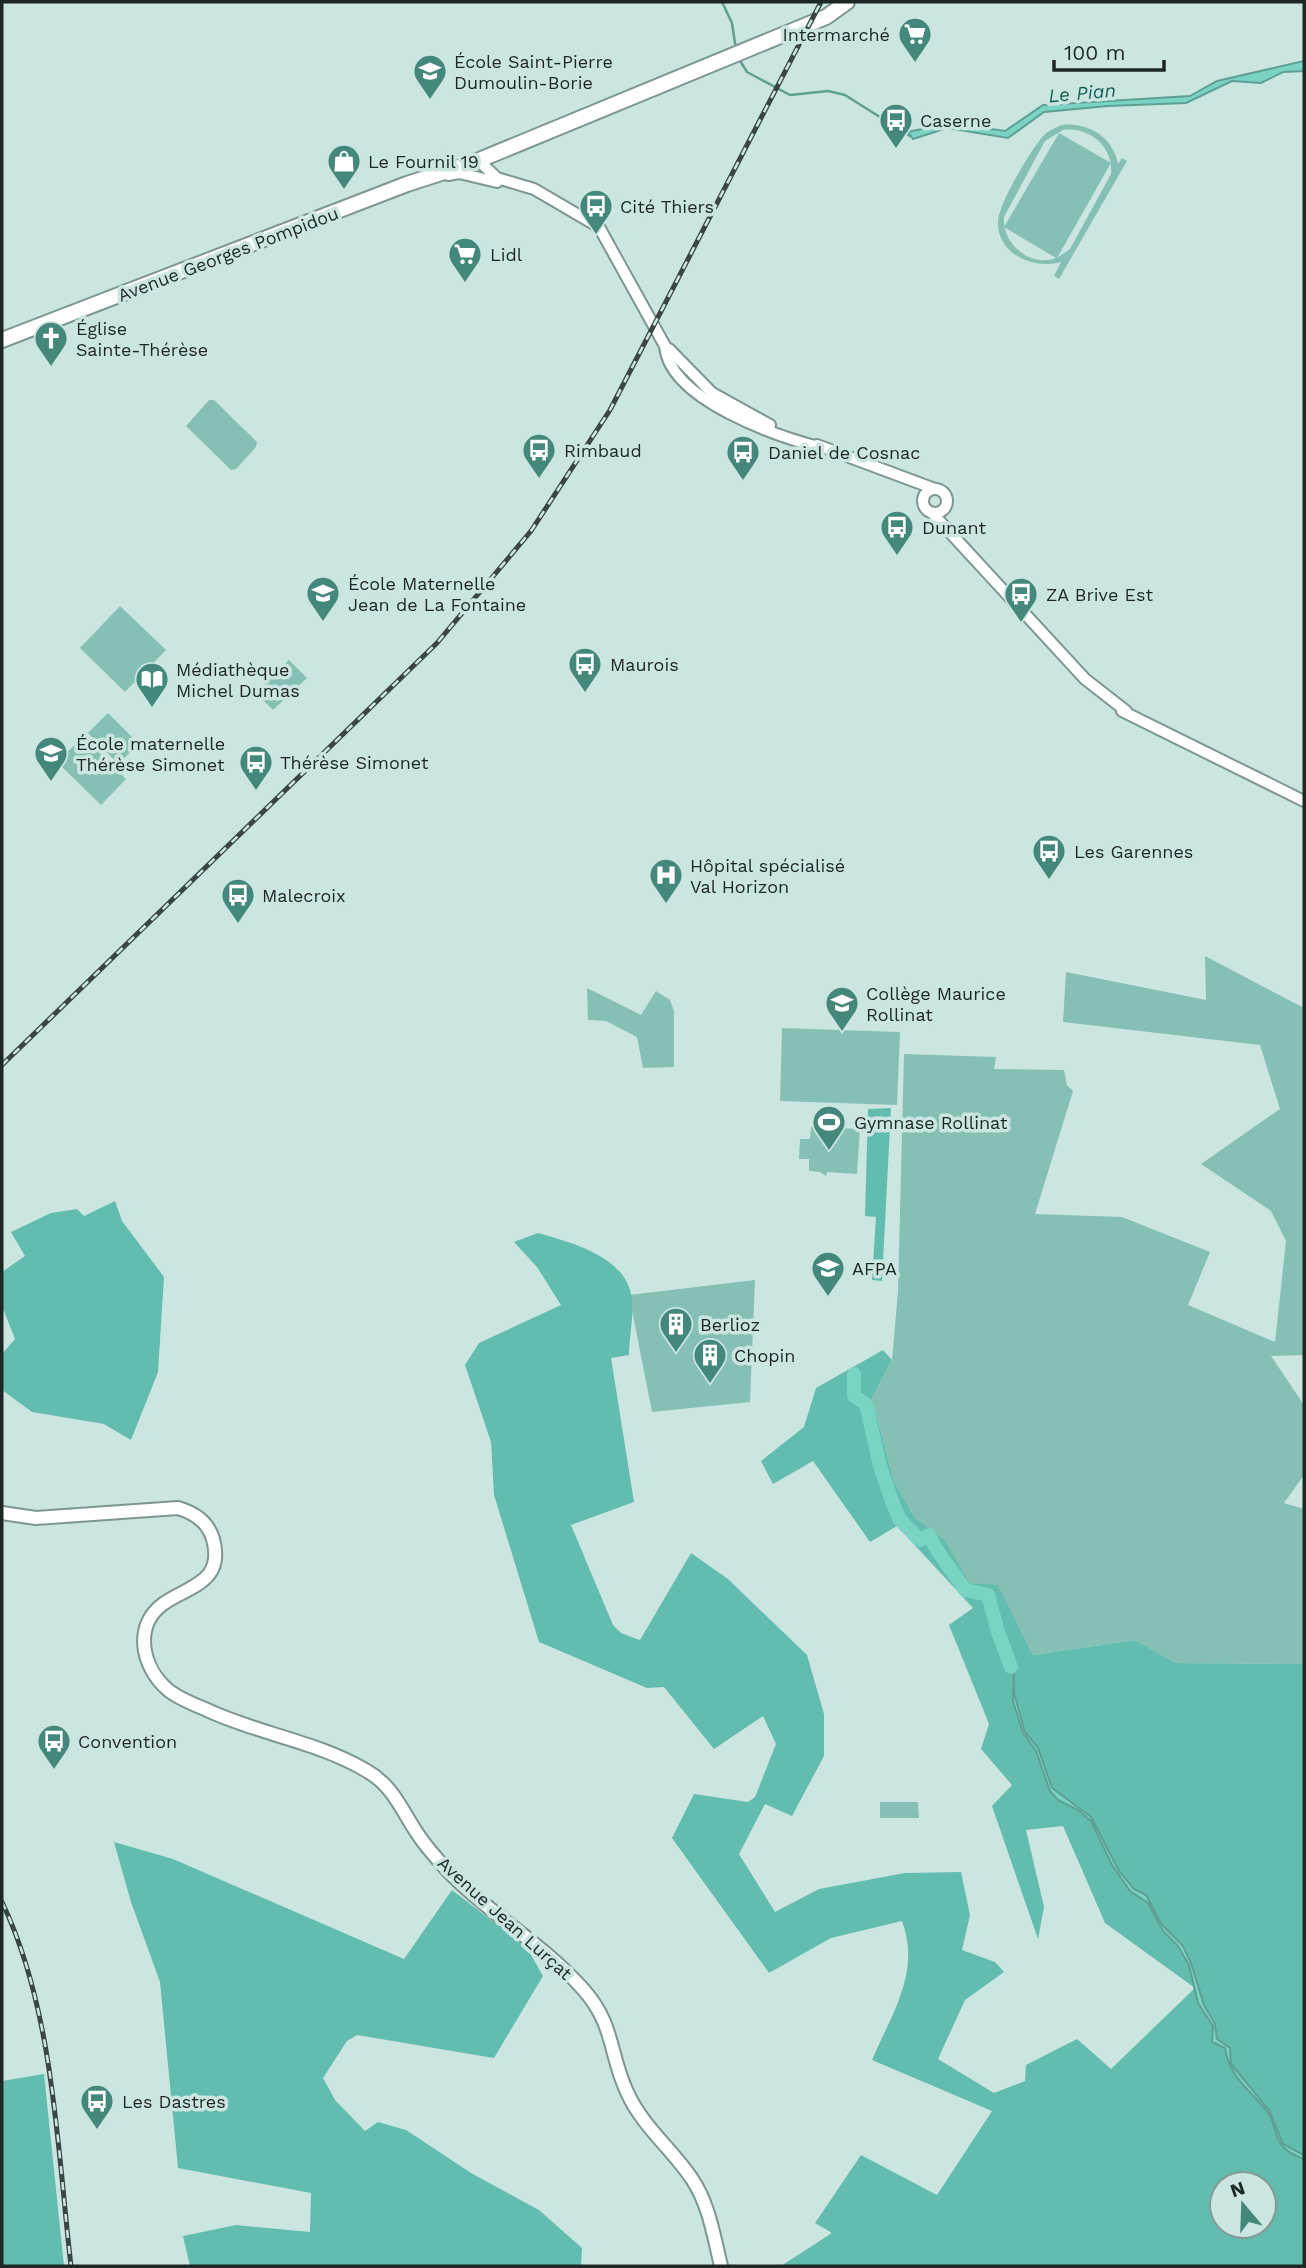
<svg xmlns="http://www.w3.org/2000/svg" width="1306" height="2268" font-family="'Work Sans',sans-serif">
	<rect width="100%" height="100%" fill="#cbe6e0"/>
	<g fill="#86c0b5" fill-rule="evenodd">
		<path d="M1062,125c26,-3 51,12 56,39l4,-6 5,3 -68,118 -5,-3 7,-14c-26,8 -64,-7 -63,-40 0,-18 33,-72 45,-86 6,-6 12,-8 19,-11zM1063,130c26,-4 51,17 48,44l-41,75 -13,9 54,-95 -52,-30 -55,94 52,31c-27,10 -54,-15 -52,-41l41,-76z"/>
		<path d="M209,400h5l43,42 -1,5 -20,22 -5,1 -45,-44z"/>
		<path d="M120,606l46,44 -41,42 -45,-44z"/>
		<path d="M289,660l18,18 -34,32 -17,-17z"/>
		<path d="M108,713l31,31 -21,20 -30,-31z"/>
		<path d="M83,737l43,42 -25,26 -44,-43z"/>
		<path d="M1205,956l99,52v347l-33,1 33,49v70l-20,28 20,6v155l-128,-1 -41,-23 -102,15 -35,-69 -28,-3 -27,-44 -28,-21 -21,-37 -22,-83 20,-38 6,-69 6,-237 92,3 -2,12 70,1 3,15 6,6 -38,123 87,3 88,35 -22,53 87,37 11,-101 -15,-30 -70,-47 79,-55 -20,-64 -197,-23 3,-50 140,28z"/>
		<path d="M587,988l54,27 15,-24 14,9 4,11v56l-31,1 -6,-31 -31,-16 -18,-1z"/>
		<path d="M782,1028l118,4 -3,73 -117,-4z"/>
		<path d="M811,1127l49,2 -3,45 -30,-2 -1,4 -6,-4 -11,-1v-12h-10l1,-20h10z"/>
		<path d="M755,1280l-5,122 -98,10 -23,-117z"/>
		<path d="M880,1802h38l1,16h-39z"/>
	</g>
	<g fill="#63bdae" fill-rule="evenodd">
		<path d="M891,1108l-9,173 -10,-1 4,-63 -11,-1 3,-107z"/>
		<path d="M115,1201l7,20 42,56 -6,95 -27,68 -27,-16 -72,-12 -30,-22v-36l13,-15 -13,-33v-34l23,-16 -14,-24 40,-19 26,-4 7,7z"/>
		<path d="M538,1233c31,9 85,22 93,61 4,18 -2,42 -2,61l-18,3 23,144 -63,23 42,100 8,8 19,7 51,-87 37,26 79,76 17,59v42l-32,60 -27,-12 -26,50 36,58 44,-23 86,-16 56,-1 9,43 -8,35 33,12 9,10 -39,28 -27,59 56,34 31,-12 1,-16 51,-26 34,30 84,-81 -90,-65 -42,-97 -37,4 18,77 -6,32 -46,-133 20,-21 -31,-36 8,-25 -40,-99 24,-17 -76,-82 -27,16 -57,-81 -40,23 -12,-23 43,-34 12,-39 67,-38 9,10 -20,38 22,83 21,37 29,21 26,44 28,2 35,70 102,-15 41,23 128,1v602h-523l51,-33 -17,-10 46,-68 76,40 55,-84 -120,-51c20,-47 49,-88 30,-139l-71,17 -62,35 -97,-135 22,-44 54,8 7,-5 21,-53 -13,-28 -49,33 -50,-62 -17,1 -108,-46 -45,-147 -3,-53 -26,-77 14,-22 82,-38 -24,-38 -23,-25zM1222,2184h42v42h-42z"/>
		<path d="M114,1842l59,17 231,100 48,-69 75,58 16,28 -49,82 -137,-23 -10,6 -24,37 12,22 30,31 13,-9 28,8 65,43 68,37 43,38 -1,18h-391l-7,-30 53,-11 74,7 1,-39 -133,-25 -18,-186 -29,-80z"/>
		<path d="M44,2074l20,192h-62v-185z"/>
	</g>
	<g fill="#7ad4c4" stroke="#5ea094" stroke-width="2">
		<path d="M1304,61v10l-21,1 -22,11 -29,-2 -46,22 -78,3 -64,6 -36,26 -61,-10 -34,11 -5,-7 42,-9 55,8 38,-26 147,-9 27,-15z"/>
		<path d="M1014,1666v27l11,39 13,16 14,40 39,29 28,54 15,18 12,6 16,30 21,21 8,17 13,42 11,19 2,15 13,9 1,16 38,46 14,34 21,11v4c-36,-13 -22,-28 -38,-49 -18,-22 -36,-32 -41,-62l-13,-6 1,-16 -15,-23 -9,-38 -11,-19 -15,-15 -15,-28 -18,-12 -18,-26 -21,-44 -13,-11 -20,-10 -8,-9 -14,-40 -13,-18 -10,-32z"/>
	</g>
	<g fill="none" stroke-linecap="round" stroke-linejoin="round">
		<g stroke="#5ea094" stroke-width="2.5">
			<path d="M722,2l10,21 4,27"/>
			<path d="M739,59l8,13 43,23 38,-4 17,4 65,41"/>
		</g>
		<path stroke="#7ad4c4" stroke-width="14" d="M854,1374v22l12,8 14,62 13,38 7,16 20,20 9,-5c8,19 25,37 36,55l23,5 10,37 13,35"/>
		<defs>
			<g id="tertiary">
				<path d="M472,160l8,2 17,16 37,11 65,38 66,119c4,54 114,91 157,102"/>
				<path d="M448,175l11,-2 38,9"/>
				<path d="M669,349l43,44 58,32"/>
				<path d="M817,445l118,44"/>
				<circle cx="935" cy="501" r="12"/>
				<path d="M933,514l152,165 41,32"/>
				<path d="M1122,711l182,90"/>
			</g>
			<path id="secondary" d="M2,1513l34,5 142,-10c17,5 30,14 35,31 12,44 -25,47 -50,65 -30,22 -21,63 4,85 10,9 26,15 38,20 52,25 112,32 162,62 26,15 34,38 50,62 9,14 20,26 31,38 41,43 95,73 135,118 32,36 26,65 44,103 15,34 45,57 65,87 17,25 22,58 29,87"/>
			<path id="primary" d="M2,340l405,-156 65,-21 354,-146 21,-15"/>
		</defs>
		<use href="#tertiary" stroke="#7d9691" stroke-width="14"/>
		<use href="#secondary" stroke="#7d9691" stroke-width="16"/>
		<use href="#primary" stroke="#7d9691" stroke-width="18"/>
		<use href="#tertiary" stroke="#fff" stroke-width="10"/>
		<use href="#secondary" stroke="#fff" stroke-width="12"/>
		<use href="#primary" stroke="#fff" stroke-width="14"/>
		<defs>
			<g id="rail">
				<path d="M2,1065l435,-422 94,-112 79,-121 211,-408"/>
				<path d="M2,1902c52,109 55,245 69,364"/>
			</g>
		</defs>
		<use href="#rail" stroke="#394643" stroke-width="5"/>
		<use href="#rail" stroke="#cbe6e0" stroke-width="2.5" stroke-dasharray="8" stroke-linecap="butt"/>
	</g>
	<defs>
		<symbol id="supermarket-pin" viewBox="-11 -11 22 30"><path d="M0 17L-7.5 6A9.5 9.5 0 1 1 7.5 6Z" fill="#44887c" stroke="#cbe6e0"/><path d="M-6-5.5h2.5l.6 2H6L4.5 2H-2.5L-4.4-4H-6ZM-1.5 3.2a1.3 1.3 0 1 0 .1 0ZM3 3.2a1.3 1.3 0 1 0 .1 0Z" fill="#fff"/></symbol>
		<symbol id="school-pin" viewBox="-11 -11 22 30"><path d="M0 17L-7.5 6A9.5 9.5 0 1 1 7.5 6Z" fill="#44887c" stroke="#cbe6e0"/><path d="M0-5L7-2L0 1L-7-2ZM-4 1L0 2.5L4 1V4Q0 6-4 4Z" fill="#fff"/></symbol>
		<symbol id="bus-pin" viewBox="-11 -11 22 30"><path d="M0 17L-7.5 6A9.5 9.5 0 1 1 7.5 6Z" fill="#44887c" stroke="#cbe6e0"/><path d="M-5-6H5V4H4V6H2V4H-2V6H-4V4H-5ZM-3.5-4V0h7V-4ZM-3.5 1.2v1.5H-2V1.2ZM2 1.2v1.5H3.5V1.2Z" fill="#fff"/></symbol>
		<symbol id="shop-pin" viewBox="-11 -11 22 30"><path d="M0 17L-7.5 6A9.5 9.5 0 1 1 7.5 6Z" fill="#44887c" stroke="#cbe6e0"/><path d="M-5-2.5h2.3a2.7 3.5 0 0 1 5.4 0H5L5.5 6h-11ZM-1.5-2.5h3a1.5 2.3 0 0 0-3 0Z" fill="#fff"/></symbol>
		<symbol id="church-pin" viewBox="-11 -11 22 30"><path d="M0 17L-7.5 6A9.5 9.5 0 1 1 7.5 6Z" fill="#44887c" stroke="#cbe6e0"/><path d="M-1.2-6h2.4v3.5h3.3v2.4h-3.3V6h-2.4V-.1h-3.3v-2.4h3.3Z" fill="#fff"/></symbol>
		<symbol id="library-pin" viewBox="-11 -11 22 30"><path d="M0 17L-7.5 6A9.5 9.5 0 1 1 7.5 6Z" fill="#44887c" stroke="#cbe6e0"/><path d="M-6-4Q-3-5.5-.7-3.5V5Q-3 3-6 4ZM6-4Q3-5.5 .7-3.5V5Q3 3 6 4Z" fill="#fff"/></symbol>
		<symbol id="hospital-pin" viewBox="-11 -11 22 30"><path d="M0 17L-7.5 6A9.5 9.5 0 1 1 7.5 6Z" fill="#44887c" stroke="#cbe6e0"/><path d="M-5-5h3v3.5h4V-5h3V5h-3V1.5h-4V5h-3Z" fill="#fff"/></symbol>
		<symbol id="stadium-pin" viewBox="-11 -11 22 30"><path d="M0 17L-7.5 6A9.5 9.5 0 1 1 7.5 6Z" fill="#44887c" stroke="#cbe6e0"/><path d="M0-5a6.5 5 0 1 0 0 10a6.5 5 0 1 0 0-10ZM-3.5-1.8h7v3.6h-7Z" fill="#fff"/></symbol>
		<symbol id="university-pin" viewBox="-11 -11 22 30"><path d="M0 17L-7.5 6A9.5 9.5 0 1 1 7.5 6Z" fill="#44887c" stroke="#cbe6e0"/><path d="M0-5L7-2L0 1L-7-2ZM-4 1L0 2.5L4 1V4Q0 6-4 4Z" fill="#fff"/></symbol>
		<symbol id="building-pin" viewBox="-11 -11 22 30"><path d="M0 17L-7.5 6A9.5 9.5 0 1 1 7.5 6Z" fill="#44887c" stroke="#cbe6e0"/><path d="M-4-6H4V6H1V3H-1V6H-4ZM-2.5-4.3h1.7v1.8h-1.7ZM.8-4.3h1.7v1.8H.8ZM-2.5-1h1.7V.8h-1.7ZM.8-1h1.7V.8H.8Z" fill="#fff"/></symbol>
	</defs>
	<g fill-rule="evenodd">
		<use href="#supermarket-pin" x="896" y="15" width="38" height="52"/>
		<use href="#school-pin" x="411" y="52" width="38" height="52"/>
		<use href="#bus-pin" x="877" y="101" width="38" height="52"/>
		<use href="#shop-pin" x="325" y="142" width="38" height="52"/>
		<use href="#bus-pin" x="577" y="187" width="38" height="52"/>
		<use href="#supermarket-pin" x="446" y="235" width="38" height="52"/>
		<use href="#church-pin" x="32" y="319" width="38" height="52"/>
		<use href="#bus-pin" x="520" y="431" width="38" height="52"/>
		<use href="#bus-pin" x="724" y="433" width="38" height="52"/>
		<use href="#bus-pin" x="878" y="508" width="38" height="52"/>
		<use href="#school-pin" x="304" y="574" width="38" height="52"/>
		<use href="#bus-pin" x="1002" y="575" width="38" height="52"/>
		<use href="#bus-pin" x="566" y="645" width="38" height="52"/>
		<use href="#library-pin" x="133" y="660" width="38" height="52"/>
		<use href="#school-pin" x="32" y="734" width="38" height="52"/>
		<use href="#bus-pin" x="237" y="743" width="38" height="52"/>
		<use href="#bus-pin" x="1030" y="832" width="38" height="52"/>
		<use href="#hospital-pin" x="647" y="856" width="38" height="52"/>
		<use href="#bus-pin" x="219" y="876" width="38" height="52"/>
		<use href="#school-pin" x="823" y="984" width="38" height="52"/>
		<use href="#stadium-pin" x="810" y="1103" width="38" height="52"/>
		<use href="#university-pin" x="809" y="1249" width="38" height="52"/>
		<use href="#building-pin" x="657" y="1305" width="38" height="52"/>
		<use href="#building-pin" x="691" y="1336" width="38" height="52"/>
		<use href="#bus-pin" x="35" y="1722" width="38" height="52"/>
		<use href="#bus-pin" x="78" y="2082" width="38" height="52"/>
	</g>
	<g text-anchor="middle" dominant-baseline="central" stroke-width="7" stroke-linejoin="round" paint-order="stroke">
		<g font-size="18" fill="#1d2725" stroke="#cbe6e0" text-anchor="start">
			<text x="890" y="34" text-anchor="end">Intermarché</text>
			<text x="454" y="61">École Saint-Pierre<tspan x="454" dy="21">Dumoulin-Borie</tspan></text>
			<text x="920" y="120">Caserne</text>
			<text x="368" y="161">Le Fournil 19</text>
			<text x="620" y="206">Cité Thiers</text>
			<text x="490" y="254">Lidl</text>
			<text x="76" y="328">Église<tspan x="76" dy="21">Sainte-Thérèse</tspan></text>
			<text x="564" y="450">Rimbaud</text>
			<text x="768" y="452">Daniel de Cosnac</text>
			<text x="922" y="527">Dunant</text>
			<text x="348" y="583">École Maternelle<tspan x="348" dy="21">Jean de La Fontaine</tspan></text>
			<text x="1046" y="594">ZA Brive Est</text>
			<text x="610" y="664">Maurois</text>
			<text x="176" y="669">Médiathèque<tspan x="176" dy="21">Michel Dumas</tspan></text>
			<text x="76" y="743">École maternelle<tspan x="76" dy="21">Thérèse Simonet</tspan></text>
			<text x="280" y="762">Thérèse Simonet</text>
			<text x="1074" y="851">Les Garennes</text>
			<text x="690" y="865">Hôpital spécialisé<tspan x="690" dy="21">Val Horizon</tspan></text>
			<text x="262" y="895">Malecroix</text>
			<text x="866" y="993">Collège Maurice<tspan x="866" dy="21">Rollinat</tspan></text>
			<text x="854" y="1122">Gymnase Rollinat</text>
			<text x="852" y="1268">AFPA</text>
			<text x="700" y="1324">Berlioz</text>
			<text x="734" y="1355">Chopin</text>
			<text x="78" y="1741">Convention</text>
			<text x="122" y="2101">Les Dastres</text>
		</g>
		<g font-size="18" fill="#1d2725" stroke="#cbe6e0">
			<text transform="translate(228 254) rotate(-21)">Avenue Georges Pompidou</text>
			<text transform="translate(505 1918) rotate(42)">Avenue Jean Lurçat</text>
		</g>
		<g font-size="19" font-style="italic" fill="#125e53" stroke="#cbe6e0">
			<text transform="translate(1082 93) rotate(-5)">Le Pian</text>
		</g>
	</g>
	<rect width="1306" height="2268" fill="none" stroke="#1d2725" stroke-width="7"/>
	<g transform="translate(1243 2205) rotate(341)"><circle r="33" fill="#cbe6e0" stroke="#859a95" stroke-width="2"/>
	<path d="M0-5L12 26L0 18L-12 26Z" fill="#44887c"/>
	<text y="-10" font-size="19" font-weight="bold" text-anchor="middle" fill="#1d2725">N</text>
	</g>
	<path d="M1054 60v10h110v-10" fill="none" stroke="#1d2725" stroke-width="3.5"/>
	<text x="1064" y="60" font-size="21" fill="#1d2725" stroke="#cbe6e0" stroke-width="5" paint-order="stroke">100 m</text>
</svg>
